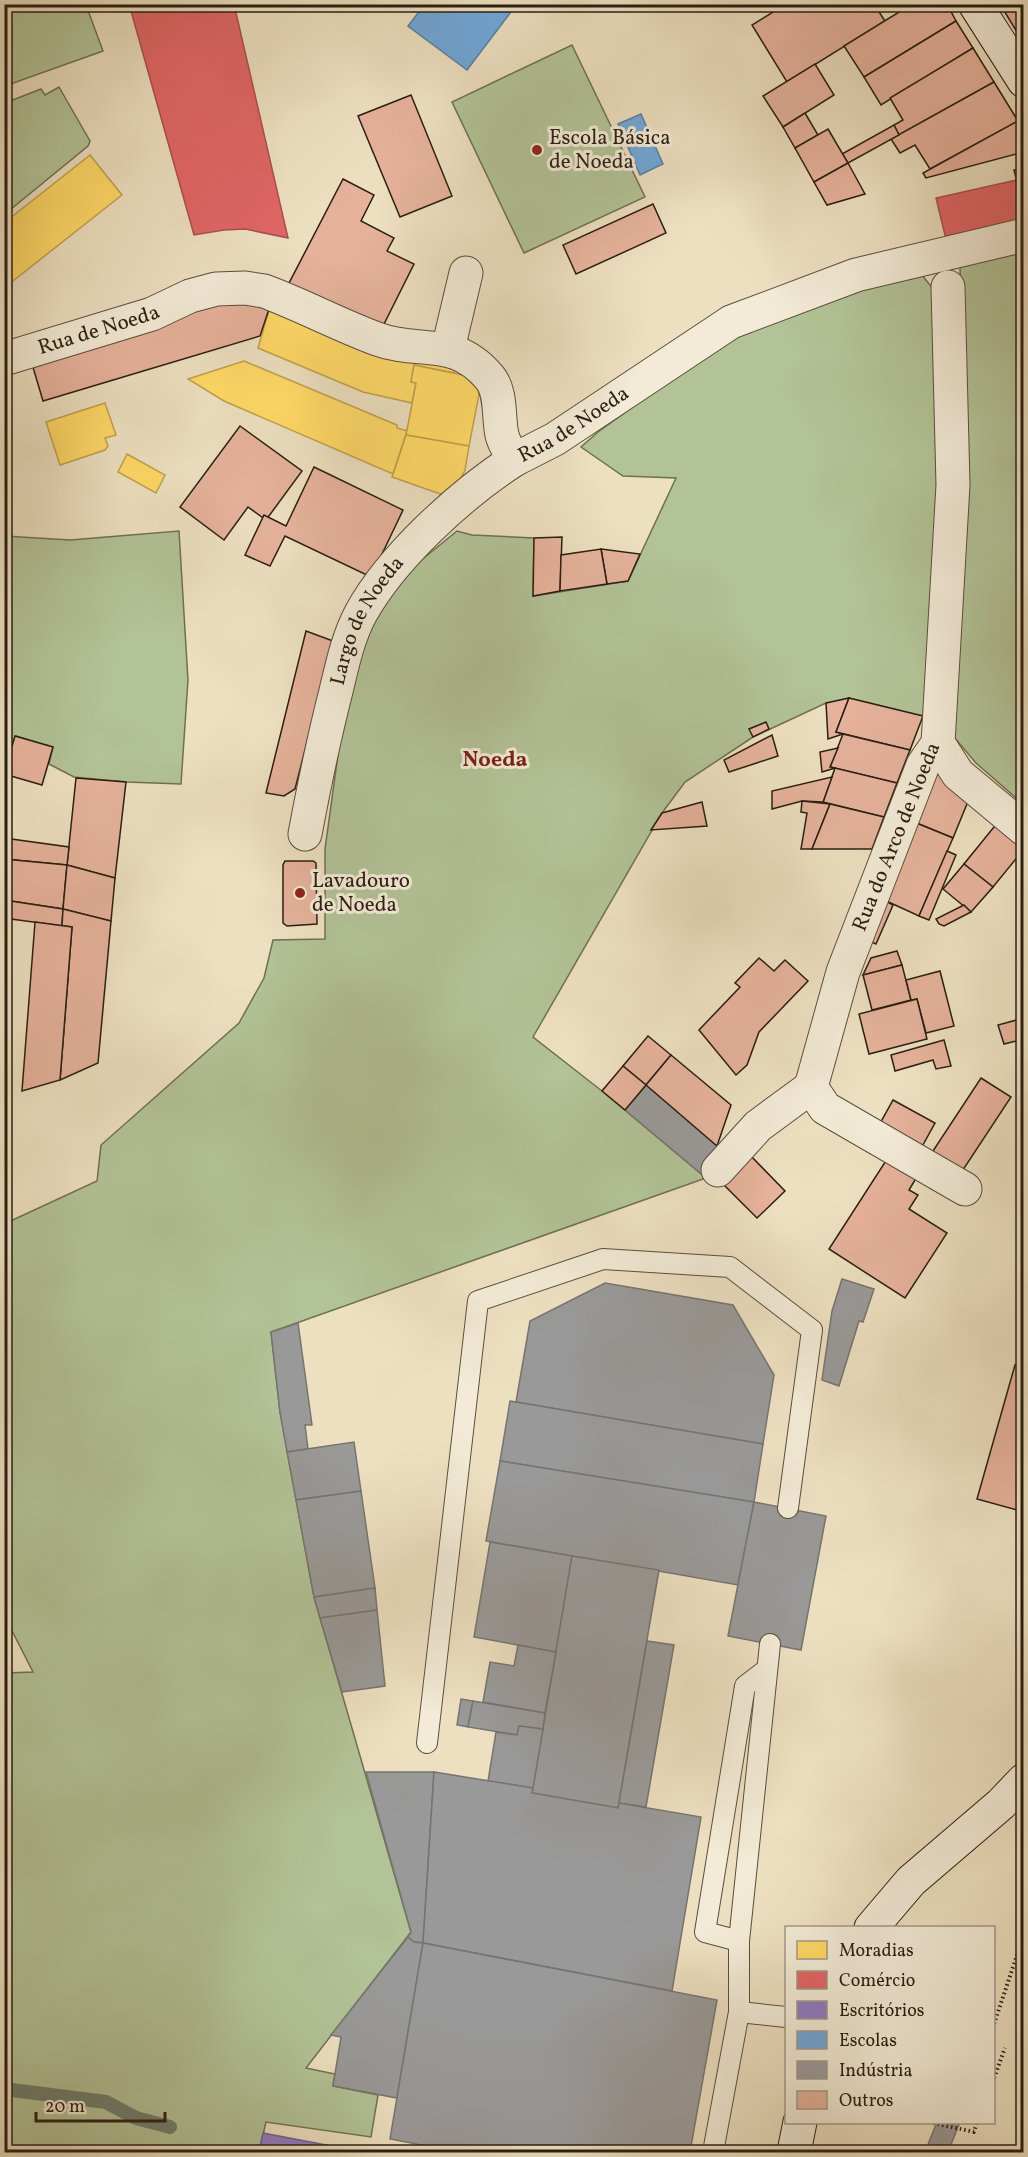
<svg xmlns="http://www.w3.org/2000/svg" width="1028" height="2157" font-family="Vollkorn,serif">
	<rect width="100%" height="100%" fill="#ede0c1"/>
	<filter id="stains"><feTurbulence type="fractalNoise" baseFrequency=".00333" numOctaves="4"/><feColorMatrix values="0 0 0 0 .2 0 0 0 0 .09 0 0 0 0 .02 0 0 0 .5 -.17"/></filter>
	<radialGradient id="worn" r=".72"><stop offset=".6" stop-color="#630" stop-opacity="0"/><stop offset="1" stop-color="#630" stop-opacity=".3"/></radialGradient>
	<g fill="#b2c397" stroke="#6e7054" stroke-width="1.5">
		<path d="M4,5h82l17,46 -98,35z"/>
		<path d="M572,45l73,152 -121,56 -72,-151z"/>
		<path d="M59,87l31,54 -2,5 -83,68v-111l36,-14 4,6z"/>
		<path d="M1023,251v553l-47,-41 -28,-33 17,-245 -5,-220z"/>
		<path d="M921,274l14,17 7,195 -19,230 -74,-18 -23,5 -73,34 -68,45 -23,31 -129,224 69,54 104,87 -435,154 9,80 34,185 97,335 -105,136 29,6 -2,12 45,9 -7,42 -105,-15 -7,30h-254v-479l28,-1 -28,-55 -1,-393 93,-43 4,-36 138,-122 25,-45 9,-38 52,-1v-90l15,-109 23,-102 22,-37 29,-35 43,-35 15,4 62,3 -1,58 95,-15 48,-103 -53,-2 -42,-29 17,-15 141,-101 87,-35z"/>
		<path d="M179,531l9,149 -7,104 -55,-2 -52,-5 -25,-13 4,-17 -37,-11 -6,16 -5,-2 -1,-25 6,-16 -6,-31 1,-142 65,4z"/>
	</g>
	<g fill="#ffd966" stroke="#bfa14d" stroke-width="1.5">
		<path d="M90,155l32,40 -118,93v-65z"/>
		<path d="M272,300l184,65 -2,8 -40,-8 -3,17 5,1 -4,20 -49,-11 -105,-44z"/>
		<path d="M244,361l153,64v3l10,3 -14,43 -169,-73 -36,-22z"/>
		<path d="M414,365l68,14 -13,67 -63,-11 10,-52 -5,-1z"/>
		<path d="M105,403l11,32 -11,3 3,8 -3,4 -45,15 -14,-43z"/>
		<path d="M406,435l63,11 -4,24 -13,28 -60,-21z"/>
		<path d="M127,454l38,21 -9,18 -38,-21z"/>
	</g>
	<g fill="#e06666" stroke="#a9504d" stroke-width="1.5">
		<path d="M129,4h105l54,234 -43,-9 -21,1 -30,5z"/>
		<path d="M1017,180l7,29v13l-78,17 -10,-41z"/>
	</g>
	<path fill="#8e7cc3" stroke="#70608e" stroke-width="1.5" d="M263,2133l100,19h-104z"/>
	<g fill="#6fa8dc" stroke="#5a7f9f" stroke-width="1.5">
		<path d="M425,4h92l-50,66 -59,-44z"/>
		<path d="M641,114l22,50 -23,11 -22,-51z"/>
	</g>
	<g fill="#999" stroke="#777470" stroke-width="1.5">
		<path d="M646,1085l71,61 -11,32 -81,-68z"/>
		<path d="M842,1279l32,10 -11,33 -4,-1 -20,65 -17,-6 10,-69z"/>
		<path d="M605,1283l128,22 41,70 -11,69 -247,-42 14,-81z"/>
		<path d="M298,1323l14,102h-7l3,24 -21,3 -7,-40 -9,-80z"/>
		<path d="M510,1401l253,43 -9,58 -254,-41z"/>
		<path d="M354,1442l7,49 -65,9 -9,-48z"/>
		<path d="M500,1461l254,41 -16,83 -252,-44z"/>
		<path d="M361,1491l14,97 -61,9 -18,-97z"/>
		<path d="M754,1502l72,14 -25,134 -73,-14z"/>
		<path d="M490,1542l82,14 -16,96 -82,-15z"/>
		<path d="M572,1556l87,14 -41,238 -86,-15z"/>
		<path d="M375,1588l2,22 -57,8 -6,-21z"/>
		<path d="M377,1610l8,76 -43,6 -22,-74z"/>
		<path d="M647,1641l27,4 -28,162 -27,-4z"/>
		<path d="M518,1645l38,7 -11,61 -62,-11 7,-40 24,4z"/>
		<path d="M461,1699l12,2 -5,26 -11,-2z"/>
		<path d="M473,1701l72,12 -2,16 -24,-3 -2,9 -49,-8z"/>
		<path d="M519,1726l24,3 -10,59 -45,-7 8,-49 21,3z"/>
		<path d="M366,1772h68l-11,171 -9,-1 -6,-5 3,-5z"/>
		<path d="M434,1772l99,16 -1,5 86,15 1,-5 82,14 -29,174 -249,-48z"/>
		<path d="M408,1937l6,5 9,1 -26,155 -64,-12 8,-49 -10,-2z"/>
		<path d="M423,1943l294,57 -27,152h-232l-68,-13z"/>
		<path d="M937,2122h23l-12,30h-23z"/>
	</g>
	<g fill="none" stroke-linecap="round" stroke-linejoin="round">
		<path stroke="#6d7e6f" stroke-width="14" d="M4,2089l102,13 30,16 34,9"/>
	</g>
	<g fill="#e6b29c" stroke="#291e12" stroke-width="1.5">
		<path d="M786,4h88l11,17 -98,61 -35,-57z"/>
		<path d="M912,4h35l9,17 -92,56 -20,-31z"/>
		<path d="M1000,4h24v30l-4,3z"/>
		<path d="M956,21l17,27 -92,57 -17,-28z"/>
		<path d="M973,48l21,34 -95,53 -5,-10 9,-5 -13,-22z"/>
		<path d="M815,64l19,31 -51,32 -20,-31z"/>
		<path d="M994,82l24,39 -88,48 -15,-24 -15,8 -9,-14z"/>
		<path d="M411,95l41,101 -52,21 -42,-101z"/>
		<path d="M805,113l13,22 -23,13 -12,-21z"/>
		<path d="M1018,121l6,8v23l-98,26 -3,-5z"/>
		<path d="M894,125l5,10 -51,28 -6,-9z"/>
		<path d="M828,129l20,34 -34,19 -19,-34z"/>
		<path d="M848,163l17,31 -38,11 -13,-23z"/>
		<path d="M1024,168v41l-10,-39z"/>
		<path d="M343,179l31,16 -13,26 33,17 -7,13 27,13 -34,68 -92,-47z"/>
		<path d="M653,204l13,29 -90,41 -13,-29z"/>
		<path d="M224,299l48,1 -12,36 -217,65 -13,-44z"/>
		<path d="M240,426l62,45 -36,49 -18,-13 -24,33 -44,-33z"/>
		<path d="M314,467l89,43 -32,67 -86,-41 -15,30 -25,-11 19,-40 22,11z"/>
		<path d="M562,537l-2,54 -27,5 1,-58z"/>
		<path d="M601,549l39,5 -12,27 -21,3z"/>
		<path d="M601,549l6,35 -47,7 1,-36z"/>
		<path d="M306,631l27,10 -38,148 -11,7 -18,-3z"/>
		<path d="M849,698l-13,34 7,2 -15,5 -2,-36z"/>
		<path d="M849,698l74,18 -13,34 -74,-18z"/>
		<path d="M766,722l3,7 -16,8 -4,-8z"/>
		<path d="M843,734l67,16 -13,33 -67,-16z"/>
		<path d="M772,735l6,21 -49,16 -5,-12z"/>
		<path d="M15,736l38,11 -11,38 -38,-11z"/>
		<path d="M838,748l-8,19 5,1 -13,4 -2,-20z"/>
		<path d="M835,768l62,15 -13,34 -61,-15z"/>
		<path d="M936,772l33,27 -16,39 -39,-16z"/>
		<path d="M832,777l-9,25 -21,-1 -30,8v-18z"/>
		<path d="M76,778l50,4 -11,96 -48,-13z"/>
		<path d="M802,801l28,3 -18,45h-11l6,-36 -6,-1z"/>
		<path d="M702,802l5,24 -56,4 11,-17z"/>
		<path d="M830,804l54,13 -12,32h-60z"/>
		<path d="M914,822l39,16 -34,78 -37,-17z"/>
		<path d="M998,822l26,21v6l-31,38 -29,-23z"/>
		<path d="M4,838l65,9 -2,18 -63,-6z"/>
		<path d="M947,851l9,4 -27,65 -10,-4z"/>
		<path d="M4,859l63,6 -4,44 -59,-9z"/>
		<path d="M285,861h28l3,2 1,61 -30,2 -4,-3v-58z"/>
		<path d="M964,864l29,23 -22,25 -28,-23z"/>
		<path d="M67,865l48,13 -4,43 -48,-12z"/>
		<path d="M882,899l11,6 -17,39 -11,-5z"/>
		<path d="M4,900l59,9 -1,17 -58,-8z"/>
		<path d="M964,905l7,7 -27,14 -5,-2 -3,-5z"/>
		<path d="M63,909l48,12 -13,142 -38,17 12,-153 -10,-1z"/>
		<path d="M35,922l37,5 -12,153 -38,11z"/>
		<path d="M897,951l5,14 -39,10 8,-17z"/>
		<path d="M759,958l15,13 11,-11 23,21 -49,51 -12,33 -11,10 -37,-45 41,-43 -5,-4z"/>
		<path d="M902,965l9,35 -39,10 -9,-35z"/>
		<path d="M940,971l14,55 -28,7 -9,-34 -6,1 -5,-20z"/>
		<path d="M917,999l10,40 -58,15 -10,-40z"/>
		<path d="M1024,1018v21l-20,5 -6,-19z"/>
		<path d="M648,1036l23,19 -25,30 -23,-19z"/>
		<path d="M944,1040l7,26 -15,3 -3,-9 -38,11 -4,-16z"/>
		<path d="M671,1055l60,50 -14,41 -71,-61z"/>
		<path d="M623,1066l23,19 -21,25 -23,-19z"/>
		<path d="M981,1078l30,19 -52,79 -30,-19z"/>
		<path d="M893,1100l42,23 -16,29 -42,-23z"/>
		<path d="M747,1152l38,39 -28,27 -38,-38z"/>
		<path d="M889,1156l29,19 -9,15 9,5 -9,14 38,24 -42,65 -76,-49z"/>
		<path d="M1015,1365l9,2v145l-47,-13z"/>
	</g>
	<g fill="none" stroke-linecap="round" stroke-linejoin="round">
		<defs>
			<g id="lane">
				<path d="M427,1743l51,-442 125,-42 127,8 82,63 -24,178"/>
				<path d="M739,1941l-34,-9 40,-246 21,-16"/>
				<path d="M739,2012l47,5"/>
				<path d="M713,2152l26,-140v-71l31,-297"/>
			</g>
			<g id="street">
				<path d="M948,287l5,198 -15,258 -15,22 -80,207 -32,115 14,21 140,81"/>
				<path d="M448,349l18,-76"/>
				<path id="s1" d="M4,359l148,-45 38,-18 26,-7 29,-1 19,3c38,14 75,34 113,48 43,16 77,-4 113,39 12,15 8,40 12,57 2,9 8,17 12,25l41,-21 176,-117 125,-47 168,-40"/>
				<path d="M938,743l20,31 66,55"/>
				<path id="s2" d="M305,834c9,-48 19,-96 31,-143 6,-25 12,-54 25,-78 31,-56 99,-118 153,-153"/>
				<path d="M718,1170l40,-44 53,-39"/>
			</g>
			<g id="secondary">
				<path d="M975,4l49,77"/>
				<path d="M871,1928l40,-47 90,-77 23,-24"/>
				<path d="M794,2152l6,-30"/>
			</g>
		</defs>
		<use href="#lane" stroke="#5a4e3e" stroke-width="22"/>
		<use href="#street" stroke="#5a4e3e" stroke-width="35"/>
		<use href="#secondary" stroke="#291e12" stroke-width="35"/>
		<g stroke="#291e12" stroke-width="4" stroke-dasharray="1.5 3" stroke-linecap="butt">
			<path d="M994,2024l30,-90"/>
			<path d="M994,2078l11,-30"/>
			<path d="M929,2122l45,10 3,-10"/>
		</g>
		<use href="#lane" stroke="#f3ebd7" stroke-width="20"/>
		<use href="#street" stroke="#f3ebd7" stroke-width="33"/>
		<use href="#secondary" stroke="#f3ebd7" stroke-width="33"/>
	</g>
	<g fill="#8f2418" stroke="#f3ebd7" stroke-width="2">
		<circle cx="537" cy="150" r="6"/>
		<circle cx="300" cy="893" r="6"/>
	</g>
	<g text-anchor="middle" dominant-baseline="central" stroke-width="6" stroke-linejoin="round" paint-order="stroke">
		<g font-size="21" fill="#291e12" stroke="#f3ebd7" text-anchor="start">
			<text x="549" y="138">Escola Básica<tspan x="549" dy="24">de Noeda</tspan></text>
			<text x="312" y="881">Lavadouro<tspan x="312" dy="24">de Noeda</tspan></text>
		</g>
		<g font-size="21" fill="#291e12" stroke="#f3ebd7">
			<text stroke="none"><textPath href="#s1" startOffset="99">Rua de Noeda</textPath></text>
			<text stroke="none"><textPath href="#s1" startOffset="674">Rua de Noeda</textPath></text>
			<text stroke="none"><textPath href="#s2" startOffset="224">Largo de Noeda</textPath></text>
			<text transform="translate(897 837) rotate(-68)">Rua do Arco de Noeda</text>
		</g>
		<g font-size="22" font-weight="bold" fill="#7a1f14" stroke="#f3ebd7">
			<text x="495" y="760">Noeda</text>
		</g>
	</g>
	<rect width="1028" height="2157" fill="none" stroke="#ede0c1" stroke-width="24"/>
	<rect x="6" y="6" width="1016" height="2145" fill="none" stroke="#291e12" stroke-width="3"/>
	<rect x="12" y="12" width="1004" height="2133" fill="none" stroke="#291e12" stroke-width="1.5"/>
	<rect x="785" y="1926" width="210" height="198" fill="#f3ebd7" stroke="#a29988" stroke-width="1.5"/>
	<rect x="797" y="1941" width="30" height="18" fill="#ffd966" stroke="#a29988" stroke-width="1.5"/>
	<text x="839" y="1956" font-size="18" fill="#291e12">Moradias</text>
	<rect x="797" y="1971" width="30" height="18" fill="#e06666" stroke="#a29988" stroke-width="1.5"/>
	<text x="839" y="1986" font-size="18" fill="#291e12">Comércio</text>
	<rect x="797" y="2001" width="30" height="18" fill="#8e7cc3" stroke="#a29988" stroke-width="1.5"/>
	<text x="839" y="2016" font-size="18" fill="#291e12">Escritórios</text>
	<rect x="797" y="2031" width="30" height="18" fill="#6fa8dc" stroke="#a29988" stroke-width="1.5"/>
	<text x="839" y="2046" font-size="18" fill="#291e12">Escolas</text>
	<rect x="797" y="2061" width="30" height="18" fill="#999999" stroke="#a29988" stroke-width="1.5"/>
	<text x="839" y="2076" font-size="18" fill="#291e12">Indústria</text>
	<rect x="797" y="2091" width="30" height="18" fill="#e6b29c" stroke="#a29988" stroke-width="1.5"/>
	<text x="839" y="2106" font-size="18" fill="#291e12">Outros</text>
	<path d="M36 2112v9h129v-9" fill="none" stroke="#291e12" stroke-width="3"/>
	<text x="45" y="2112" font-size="18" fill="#291e12" stroke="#f3ebd7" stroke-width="4.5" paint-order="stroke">20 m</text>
	<rect width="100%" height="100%" filter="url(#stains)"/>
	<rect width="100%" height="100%" fill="url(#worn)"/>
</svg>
